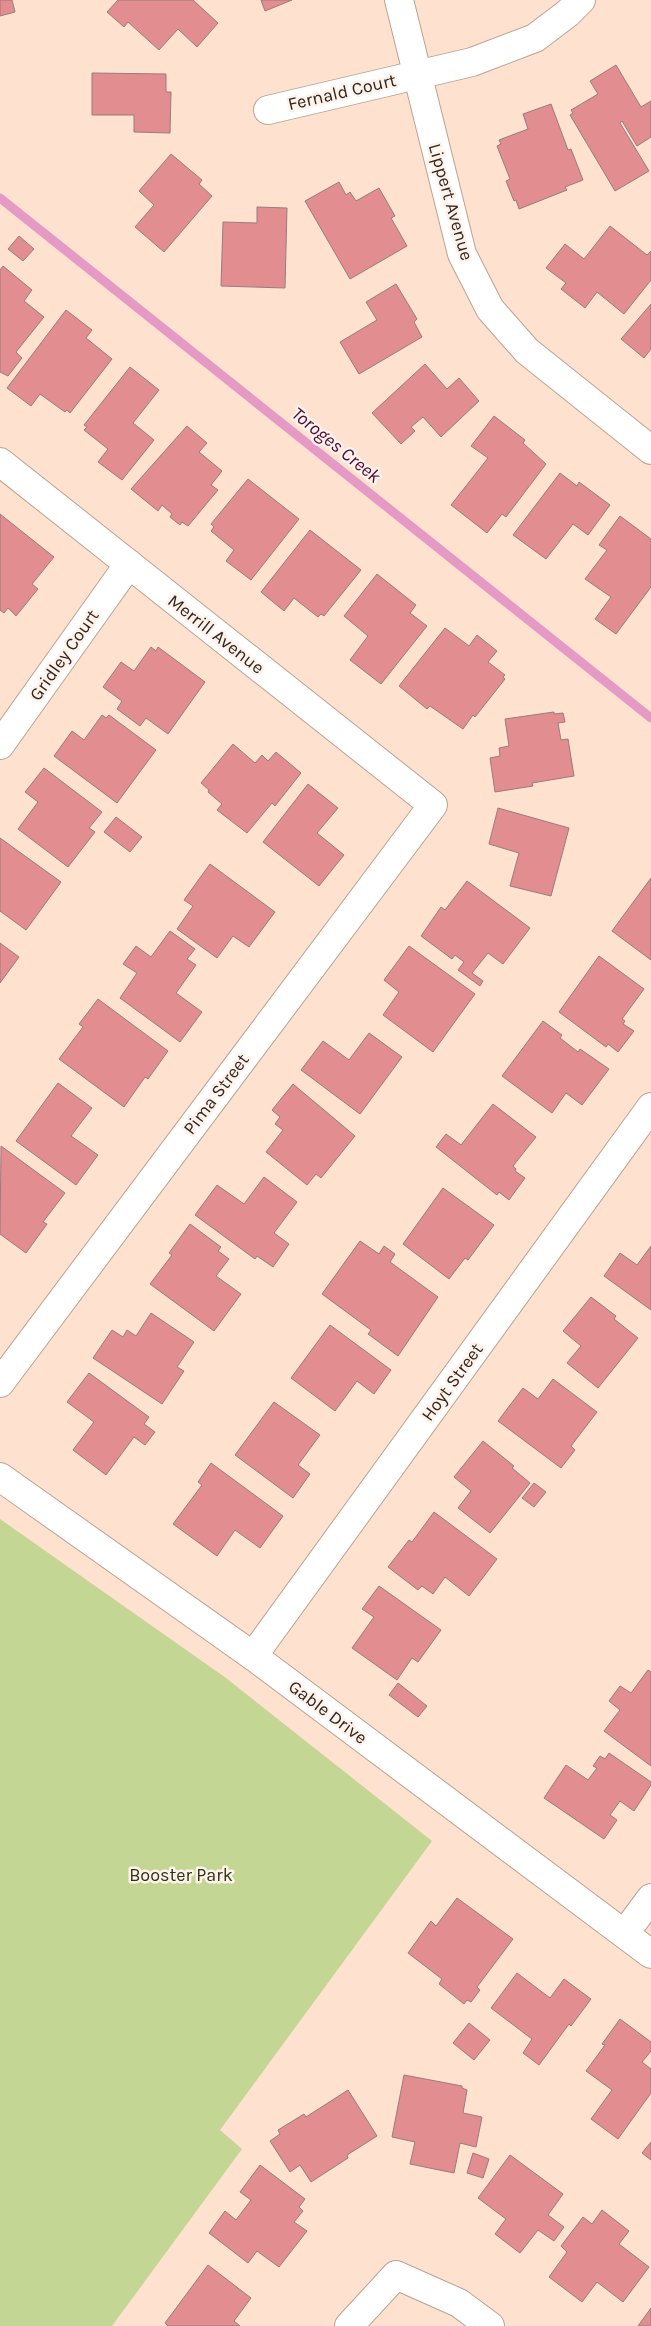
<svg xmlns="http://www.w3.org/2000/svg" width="651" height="2326" font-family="Karla,sans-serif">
	<rect width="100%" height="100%" fill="#fee1cf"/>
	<path fill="#c3d694" d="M0,1519l226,159 206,163 -212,289 22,19 -130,177h-112z"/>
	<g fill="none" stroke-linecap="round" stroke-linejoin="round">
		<path stroke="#e49ac5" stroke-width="9" d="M0,198l651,520"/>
	</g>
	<g fill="#e28d8f" stroke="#9b7b7b">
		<path d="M0,0h12l3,12 -15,4z"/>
		<path d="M118,0h75l25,23 -21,24 -19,-18 -19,21 -31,-28 -4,5 -17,-15z"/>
		<path d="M261,0h31l-27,11z"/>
		<path d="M616,65l25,42 10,-6v36l-14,9 -15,-25 -2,2 29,48 -34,20 -45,-76 3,-2 -2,-3 27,-16 -8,-13z"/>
		<path d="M92,73l74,1v18h5l-1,41 -36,-1v-17h-42z"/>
		<path d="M551,104l17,46 3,-1 12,31 -18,7 2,3 -48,19 -3,-9 -2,1 -8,-20 4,-2 -13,-33 4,-2 -2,-4 29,-11 -5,-15z"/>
		<path d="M171,154l31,26 -3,4 13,12 -48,56 -29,-25 19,-22 -15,-14z"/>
		<path d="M339,182l7,13 4,-3 6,9 23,-13 16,28 -4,2 16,28 -57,33 -45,-78z"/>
		<path d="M257,207l30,1 -2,80 -64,-2 2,-64 34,1z"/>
		<path d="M610,226l37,29 4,-4v29l-27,34 -27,-22 -12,16 -24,-19 5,-6 -20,-15 19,-24 19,15z"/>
		<path d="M19,236l15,13 -11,12 -15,-12z"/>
		<path d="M3,266l29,24 -8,11 20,16 -28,35 6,6 -14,18 -8,-4v-102z"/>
		<path d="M396,284l21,35 -3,3 8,15 -63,37 -19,-32 37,-22 -11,-18z"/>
		<path d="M651,304v45l-7,9 -23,-19z"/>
		<path d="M66,310l26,20 -6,8 26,21 -42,54 -3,-3 -2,2 -25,-18 -9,12 -24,-18z"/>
		<path d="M425,364l22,25 12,-11 20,23 -38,36 -18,-20 -12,10 4,4 -14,13 -29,-31z"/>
		<path d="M130,367l29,23 -26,33 21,17 -32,40 -24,-18 10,-13 -24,-19 3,-3 -3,-2z"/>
		<path d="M494,416l31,24 -2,3 23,21 -40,53 -4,-3 -15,19 -36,-28 37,-47 -17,-12z"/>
		<path d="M187,426l20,17 -8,9 23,19 -11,14 7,5 -30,36 -6,-4 -2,3 -10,-8 2,-3 -10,-9 -4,6 -27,-22z"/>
		<path d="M560,473l17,13 2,-4 31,23 -22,30 -15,-11 -27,35 -33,-24z"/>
		<path d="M248,479l51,40 -48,61 -25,-19 8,-11 -23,-19 3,-4 -3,-3z"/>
		<path d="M0,514l54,43 -22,27 6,5 -22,27 -8,-8 -4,5 -4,-3z"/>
		<path d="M620,516l31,23v48l-35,47 -21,-15 16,-22 -26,-18 22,-29 -8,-5z"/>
		<path d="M310,530l51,40 -37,46 -3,-2 -3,3 -24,-19 -10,13 -23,-19z"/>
		<path d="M377,574l39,31 -6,8 17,13 -46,58 -31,-24 18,-24 -24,-20z"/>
		<path d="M445,628l24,18 8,-11 20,16 -9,11 17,13 -2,2 2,2 -30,38 -2,-2 -10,14 -33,-23 -3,3 -28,-23z"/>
		<path d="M151,647l5,4 2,-4 47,35 -37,52 -22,-16 -6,8 -23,-17 5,-8 -19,-14 18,-25 13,9z"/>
		<path d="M554,712v2l9,-1 2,9 -7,1 3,17 7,-1 6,37 -42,7 1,3 -38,6 -5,-34 10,-2 -1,-8 10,-2 -4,-27z"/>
		<path d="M102,715l4,3 3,-3 47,35 -39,53 -63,-47 18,-25 12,9z"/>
		<path d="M233,744l22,19 7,-8 6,6 8,-9 25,21 -26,33 -3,-3 -25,30 -30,-23 5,-6 -14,-12 1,-2 -8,-7z"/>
		<path d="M44,768l58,44 -13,16 6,4 -27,35 -50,-38 20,-27 -13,-10z"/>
		<path d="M308,784l30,24 -21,25 27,22 -25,31 -56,-44z"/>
		<path d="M498,808l71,20 -18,68 -41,-10 9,-33 -30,-9z"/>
		<path d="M116,817l26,20 -12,15 -26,-20z"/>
		<path d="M0,838l61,44 -35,48 -26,-19z"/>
		<path d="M210,864l65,48 -26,35 -16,-11 -16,22 -40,-29 16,-23 -9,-6z"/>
		<path d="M651,878v82l-39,-29z"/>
		<path d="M467,881l63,47 -27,36 -15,-11 -16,20 11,8 -3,5 -22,-16 6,-8 -9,-7 -3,4 -31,-23 20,-29 4,3z"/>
		<path d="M170,931l25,18 -8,10 9,6 -20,28 26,19 -22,30 -60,-44 17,-25 -14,-9 13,-18 15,11z"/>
		<path d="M0,943l19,14 -19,26z"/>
		<path d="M409,946l66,48 -42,58 -50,-37 16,-23 -15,-12z"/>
		<path d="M599,956l45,33 -22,30 3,2 -2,3 11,7 -16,21 -10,-8 -2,3 -47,-35z"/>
		<path d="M98,999l70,52 -20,28 -3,-2 -21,30 -65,-48 24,-32 -4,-3z"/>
		<path d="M543,1021l19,14 -2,3 18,14 2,-3 29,20 -27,36 -16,-12 -14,20 -50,-37z"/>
		<path d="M369,1033l33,24 -42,57 -59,-44 22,-29 26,19z"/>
		<path d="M58,1083l34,25 -21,28 27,19 -22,30 -60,-44z"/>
		<path d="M293,1084l62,52 -34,42 -5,-4 -9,11 -41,-33 17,-22 -8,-6 5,-7 -8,-7z"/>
		<path d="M493,1104l43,33 -23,29 3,3 -1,2 10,7 -16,22 -10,-8 -2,3 -61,-48 10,-13 15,11z"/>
		<path d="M1,1146l64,47 -22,29 4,2 -21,29 -26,-19z"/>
		<path d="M264,1177l33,25 -23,31 15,11 -16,23 -16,-11 -2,3 -60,-44 22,-30 27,19z"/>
		<path d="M443,1188l51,37 -26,35 -3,-2 -16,21 -46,-35z"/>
		<path d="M190,1224l31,23 -3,4 11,8 -13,17 25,18 -27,37 -64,-47 22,-29 -3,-2z"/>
		<path d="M360,1241l19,13 5,-8 11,8 -5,8 48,35 -40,59 -30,-22 3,-4 -49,-36z"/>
		<path d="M651,1246v64l-47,-34 16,-23 17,12z"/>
		<path d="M591,1297l25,19 -2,3 24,19 -40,50 -31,-25 14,-17 -18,-15z"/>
		<path d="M151,1313l43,29 -17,25 7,4 -22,33 -69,-46 19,-28 11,7 4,-7 9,6z"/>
		<path d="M330,1325l61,45 -17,24 -17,-13 -22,30 -44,-33z"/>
		<path d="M89,1373l60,44 -5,7 11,8 -10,13 -11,-8 -28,38 -33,-25 21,-28 -27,-20z"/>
		<path d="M553,1379l44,33 -26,34 4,4 -14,18 -63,-47 25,-33 15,11z"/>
		<path d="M274,1402l46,33 -22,30 12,9 -17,24 -58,-43z"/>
		<path d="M483,1441l31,25 -2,2 18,15 -40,50 -32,-25 13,-17 -17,-14z"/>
		<path d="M211,1463l72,53 -23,32 -25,-18 -18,26 -44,-32 29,-39 -4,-3z"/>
		<path d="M534,1483l12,9 -12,15 -12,-9z"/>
		<path d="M434,1512l63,47 -28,37 -24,-19 -12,17 -11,-8 -4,4 -30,-23 21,-27 3,2z"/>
		<path d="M379,1586l62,44 -23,32 -6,-4 -15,22 -45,-32 22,-31 -12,-8z"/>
		<path d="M648,1670l3,2v94l-47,-35 16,-21 -11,-9 11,-15 11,7z"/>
		<path d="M398,1683l29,23 -9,11 -29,-22z"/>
		<path d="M609,1753l42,29v3l-17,26 -14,-10 -10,14 7,5 -13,19 -60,-41 22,-33 22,15 9,-12 -4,-2 7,-10 5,3z"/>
		<path d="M457,1898l56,41 -36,48 3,3 -9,12 -4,-2 -3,4 -25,-20 3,-5 -34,-26 23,-32 5,5z"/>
		<path d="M517,1973l33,25 14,-19 27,20 -20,27 -2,-2 -30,41 -16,-12 9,-14 -41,-31z"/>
		<path d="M620,2019l31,23v9l-9,11 9,7v24l-33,46 -27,-20 21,-29 -26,-19 19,-26 -3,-1z"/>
		<path d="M469,2023l21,17 -16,20 -21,-17z"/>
		<path d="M404,2075l58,11v2l5,2 -4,23 19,4 -6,30 -16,-4 -6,30 -44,-9 5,-22 -23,-5z"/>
		<path d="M348,2090l29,46 -30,19 1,3 -37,24 -11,-17 -10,7 -20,-31 10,-7 -2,-4 26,-16 2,3z"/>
		<path d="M651,2142v18l-9,-7z"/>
		<path d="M473,2153l16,6 -6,19 -16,-5z"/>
		<path d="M510,2155l53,39 -15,21 16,12 -10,14 -16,-11 -18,23 -25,-19 11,-15 -28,-21z"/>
		<path d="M260,2165l45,34 -6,8 4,4 -9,11 13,9 -28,36 -22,-16 -9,12 -39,-30 16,-22 11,9 15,-20 -11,-8z"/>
		<path d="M602,2210l27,21 -10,13 30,23 -26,35 -26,-20 -15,20 -33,-25 18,-25 -6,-6 22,-29 9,7z"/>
		<path d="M208,2265l43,33 -17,23 6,5h-72l-3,-3z"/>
		<path d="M651,2308v18h-13z"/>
	</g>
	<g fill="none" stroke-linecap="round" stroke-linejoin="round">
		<defs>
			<g id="minor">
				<path d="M399,0l63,254 28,55 37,42 124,99"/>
				<path d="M268,110l204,-48 63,-24 33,-25 13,-13"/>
				<path d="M0,462l433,343 -433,578"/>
				<path d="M0,745l129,-181"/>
				<path d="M0,1477l253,179 398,298"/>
				<path d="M253,1656l398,-549"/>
				<path d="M625,1933l26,-35"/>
				<path d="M349,2326l47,-51 63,28 31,23"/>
			</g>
		</defs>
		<use href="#minor" stroke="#bda291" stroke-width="30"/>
		<use href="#minor" stroke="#fff" stroke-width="28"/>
	</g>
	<g text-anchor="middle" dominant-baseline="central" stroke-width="5" stroke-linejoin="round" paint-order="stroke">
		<g font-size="18" fill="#30261f" stroke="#fef2eb">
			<text transform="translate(342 92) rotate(-13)">Fernald Court</text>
			<text transform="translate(451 202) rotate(74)">Lippert Avenue</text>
			<text transform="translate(216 634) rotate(38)">Merrill Avenue</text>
			<text transform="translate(64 655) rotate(-55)">Gridley Court</text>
			<text transform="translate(216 1094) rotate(-53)">Pima Street</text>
			<text transform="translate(452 1382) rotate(-54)">Hoyt Street</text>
			<text transform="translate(328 1712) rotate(37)">Gable Drive</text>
		</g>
		<g font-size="18" fill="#2b3413" stroke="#fef2eb">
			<text x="181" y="1875">Booster Park</text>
		</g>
		<g font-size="19" font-style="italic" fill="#4c0a37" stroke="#fef2eb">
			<text transform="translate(336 445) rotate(39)">Toroges Creek</text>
		</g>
	</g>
</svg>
